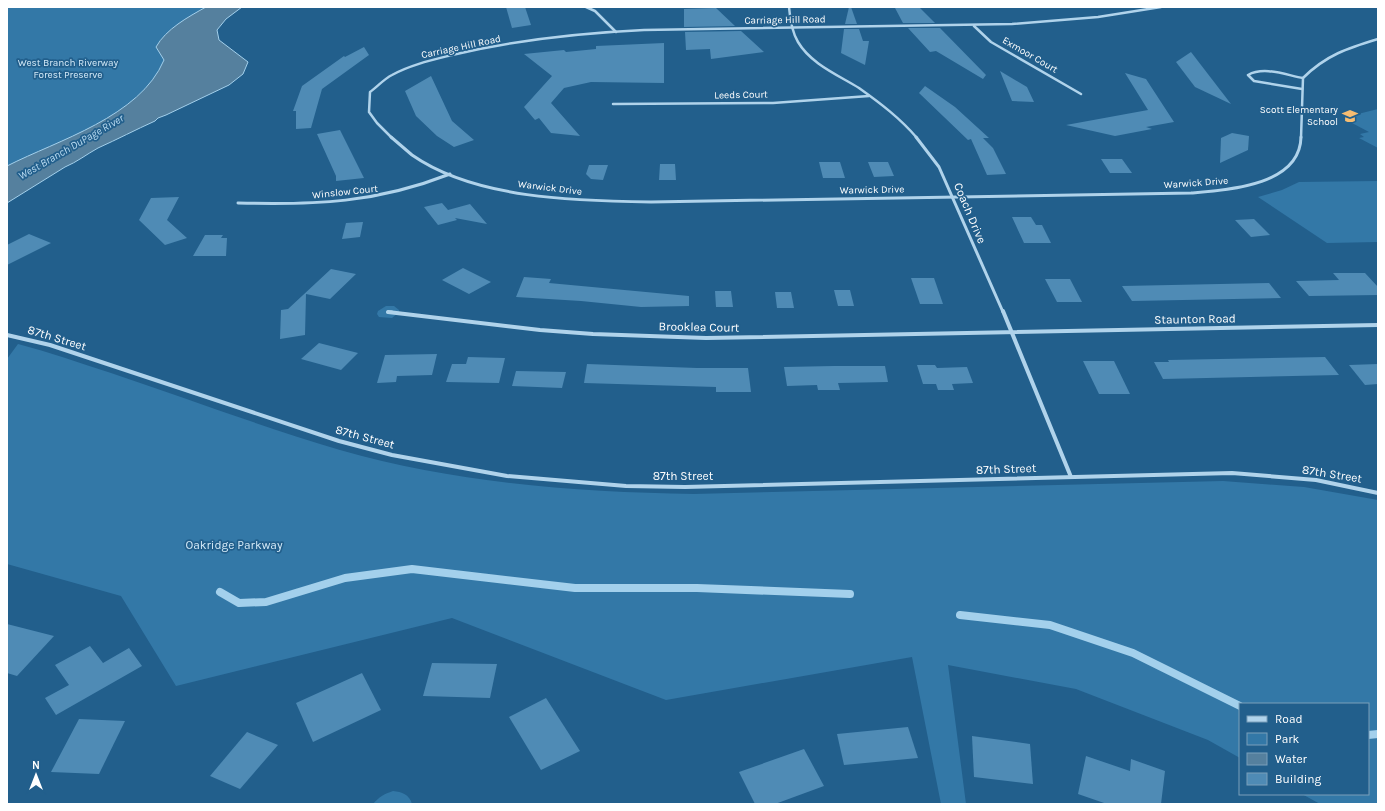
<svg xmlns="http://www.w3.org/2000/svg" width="1385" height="811" font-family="Karla,sans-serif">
	<rect width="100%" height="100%" fill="#225f8c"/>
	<g fill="#3378a7">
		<path d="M7,7h199c-18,10 -40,22 -50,40l8,13c-24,56 -106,82 -157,106z"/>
		<path d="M1378,109v39l-19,-10 5,-1 -4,-3 9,-2 -17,-9 -6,-6z"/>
		<path d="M1378,181v61l-51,1 -69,-46 24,-7 17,-8z"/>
		<path d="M386,306h8l5,4v2l-7,6 -13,-1 -2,-3 1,-3z"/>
		<path d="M18,344c31,8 62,19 93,29 77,26 152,54 229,77 115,33 235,42 354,44l529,-13 81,6 74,13v304h-58l-18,-10h66v-90h-128v54l-32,-18 -132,-51 -128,-24 18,139h-25l-29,-147 -246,43 -214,-82 -276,68 -55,-90 -114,-32v-205z"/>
		<path d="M393,791c9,1 16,3 19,13h-39c6,-7 11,-10 20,-13z"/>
	</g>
	<path fill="#55809e" stroke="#a3d0ec" d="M206,7h36l-16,12 -9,11 2,10 29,22 -5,12 -14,11 -63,30 -8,3 -3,3c-20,9 -37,18 -57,27 -11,6 -21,14 -33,19l-58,36v-37c51,-26 133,-49 157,-106l-8,-13c10,-18 32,-30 50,-40z"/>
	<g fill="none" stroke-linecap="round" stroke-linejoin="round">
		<g stroke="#a3d0ec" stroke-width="8">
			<path d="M220,592l19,11 27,-1 79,-24 67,-9 163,19h122l153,6"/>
			<path d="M960,615l90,10 83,28 107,53"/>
			<path d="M1368,735l10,-1"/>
		</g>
	</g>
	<g fill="#4f8bb5">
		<path d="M506,7h19l6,18 -19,3z"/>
		<path d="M849,7h2l6,17h-12z"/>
		<path d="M716,8l19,18 -51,1v-18z"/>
		<path d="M895,8h25l15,15h-32z"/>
		<path d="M908,28h32l46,47 -3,4 -47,-28 -6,1z"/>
		<path d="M844,29h15l4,12h6l-4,24 -24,-12z"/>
		<path d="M741,31l23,21 -53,7 -1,-10 -24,1 -1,-18z"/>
		<path d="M664,43v40l-73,-1 -27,6 -13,15 29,33 -29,-3 -12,-15 -4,2 -11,-13 28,-31 -28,-22 40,-4 2,2 30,-3v-3z"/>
		<path d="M364,47l5,8 -47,34 -11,39 -15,1v-18h-3l9,-25 42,-30 1,1z"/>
		<path d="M1191,52l40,52 -36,-17 -19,-25z"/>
		<path d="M1000,71l27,16 7,15 -22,-1z"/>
		<path d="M1125,73l21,6 28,43 -28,5 6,2 -37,7 -49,-11 82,-15z"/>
		<path d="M431,76l21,45 22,19 -20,7 -17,-11 -21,-20 -11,-25z"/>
		<path d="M925,86l30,21 34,31h-6l10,10 13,26 -19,1 -16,-36 -3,1 -49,-47z"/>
		<path d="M340,130l24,48 -28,3v-5l-19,-42z"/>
		<path d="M1232,133l17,3 -1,14 -28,13 1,-25z"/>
		<path d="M1101,159h21l10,14h-22z"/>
		<path d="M819,162h21l5,16h-22z"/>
		<path d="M868,162h20l6,14 -20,1z"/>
		<path d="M660,164h15l1,16h-17z"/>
		<path d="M589,165h19l-5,15 -12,-1 -5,-5z"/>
		<path d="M179,197l-12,23 20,18 -22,7 -26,-25 12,-22z"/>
		<path d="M442,203l6,7 22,-6 17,20 -32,-6 2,2 -19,5 -14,-18z"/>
		<path d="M1012,217h19l5,8h6l9,18h-27z"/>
		<path d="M1254,219l16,16 -19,2 -16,-17z"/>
		<path d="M363,222l-3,15 -18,2 4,-16z"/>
		<path d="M29,234l22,9 -44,22v-20z"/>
		<path d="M205,235h18l-2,3h6l-1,18h-33z"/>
		<path d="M463,268l28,14 -22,12 -27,-14z"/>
		<path d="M331,269l25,5 -26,25 -24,-5 -1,41 -25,4 1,-29 7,-1z"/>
		<path d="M1333,273h32l13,14v8l-69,1 -13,-15 43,-1z"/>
		<path d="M524,277l27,2 -2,4 140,13v10l-48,1 -60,-6 -65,-4z"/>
		<path d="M911,278h23l9,26h-23z"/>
		<path d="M1045,279h25l12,23h-25z"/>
		<path d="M1269,283l12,15 -149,3 -10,-15z"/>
		<path d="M834,290h16l4,16h-16z"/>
		<path d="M715,291h16l2,16h-17z"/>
		<path d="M775,292h16l3,16h-17z"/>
		<path d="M319,343l39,10 -17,17 -40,-11z"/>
		<path d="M437,354l-5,21 -35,1 -1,6 -19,1 8,-28z"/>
		<path d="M468,357l37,1 -6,25 -53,-1 6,-18h14z"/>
		<path d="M1325,357l14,18 -176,4 -9,-17h15l-1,-2z"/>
		<path d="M1083,361h31l16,33h-31z"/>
		<path d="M587,364l110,4h51l3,24h-35v-5l-132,-4z"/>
		<path d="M1378,364v20l-13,1 -16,-20z"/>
		<path d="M917,365h18l2,3 30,-1 6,16 -21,1 2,6h-16l-2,-6h-13z"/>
		<path d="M834,366h51l3,16 -50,1 2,7h-22l-1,-5 -30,1 -3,-19z"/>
		<path d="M516,371l50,1 -4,16 -50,-2z"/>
		<path d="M7,624l47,12 -37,40 -10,-3z"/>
		<path d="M90,646l13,17 26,-15 13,18 -86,49 -11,-17 24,-13 -14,-20z"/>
		<path d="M432,663l65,1 -7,34 -67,-2z"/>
		<path d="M362,673l19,37 -68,32 -17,-39z"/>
		<path d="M546,698l34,53 -39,19 -32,-53z"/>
		<path d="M79,719l46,2 -26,53 -48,-2z"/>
		<path d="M908,727l10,31 -74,7 -7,-31z"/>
		<path d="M247,732l31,13 -38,44 -30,-13z"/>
		<path d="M972,736l58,8 3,40 -59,-7z"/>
		<path d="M804,749l20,37 -49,18h-20l-16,-32z"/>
		<path d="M1086,756l44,15 1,-12 34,12 -4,33h-54l-29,-10z"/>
	</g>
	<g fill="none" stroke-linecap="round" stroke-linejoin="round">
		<g stroke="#b0d3eb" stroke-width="2.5">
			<path d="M586,7l9,4 21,21"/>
			<path d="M789,7c1,12 3,25 9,35 13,22 40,33 61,46 21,15 41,30 58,50"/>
			<path d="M974,26l17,16 90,52"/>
			<path d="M1302,89l-48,-8 -6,-6c16,-9 38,0 55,3"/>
			<path d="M613,104l160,-1 96,-7"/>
			<path d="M392,138l-15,-15 -8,-11 1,-20c7,-5 14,-13 22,-17 18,-10 40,-15 60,-20 63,-15 128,-22 192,-25l368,-6 86,-7 63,-10"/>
			<path d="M1301,138l2,-60c23,-23 45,-30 75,-39"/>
		</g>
		<g stroke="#b0d3eb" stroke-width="3">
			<path d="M391,137c7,6 14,12 21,18 63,44 164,46 239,47l540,-9c36,-3 109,-7 110,-56"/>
			<path d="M916,137l23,30 64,145"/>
			<path d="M238,203c78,2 138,0 212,-29"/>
			<path d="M388,312h4"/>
		</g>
		<g stroke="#b0d3eb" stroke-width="4">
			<path d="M1003,311l68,166"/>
			<path d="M388,312l152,18 53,4 113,4 672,-13"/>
			<path d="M7,335l43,10 289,96 53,14 115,21 119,10 59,1 547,-14 84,7 62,13"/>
		</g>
	</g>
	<defs>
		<symbol id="school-bare" viewBox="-9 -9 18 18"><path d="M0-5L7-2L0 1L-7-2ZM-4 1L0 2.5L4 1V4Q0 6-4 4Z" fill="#f7bd71" stroke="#225f8c" stroke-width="2.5" paint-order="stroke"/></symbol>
	</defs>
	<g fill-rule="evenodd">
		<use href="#school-bare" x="1339" y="105" width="22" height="22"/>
	</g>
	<g text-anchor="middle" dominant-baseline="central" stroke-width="3.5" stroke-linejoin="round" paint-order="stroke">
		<g font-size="10" fill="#fff" stroke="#225f8c">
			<text transform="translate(785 20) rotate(-1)">Carriage Hill Road</text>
			<text transform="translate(461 47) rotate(-12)">Carriage Hill Road</text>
			<text transform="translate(1030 55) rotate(30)">Exmoor Court</text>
			<text transform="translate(741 95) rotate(-1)">Leeds Court</text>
			<text transform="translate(1196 183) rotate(-4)">Warwick Drive</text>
			<text transform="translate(550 188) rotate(7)">Warwick Drive</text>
			<text transform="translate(872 190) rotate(-1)">Warwick Drive</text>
			<text transform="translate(345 192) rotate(-6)">Winslow Court</text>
		</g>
		<g font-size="10" fill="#d4eaf8" stroke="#225f8c">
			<text x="68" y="63">West Branch Riverway<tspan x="68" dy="12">Forest Preserve</tspan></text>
		</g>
		<g font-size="10" fill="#fff" stroke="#225f8c" text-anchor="end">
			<text x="1338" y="110">Scott Elementary<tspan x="1338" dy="12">School</tspan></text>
		</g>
		<g font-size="11" font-style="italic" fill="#bbdcf2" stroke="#225f8c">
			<text transform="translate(71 147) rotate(-30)">West Branch DuPage River</text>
		</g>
		<g font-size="12" fill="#fff" stroke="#225f8c">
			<text transform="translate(970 213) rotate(67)">Coach Drive</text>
			<text transform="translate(1195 319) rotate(-1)">Staunton Road</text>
			<text transform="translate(699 327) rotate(1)">Brooklea Court</text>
			<text transform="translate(57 338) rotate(17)">87th Street</text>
			<text transform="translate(365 437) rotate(15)">87th Street</text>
			<text transform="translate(1006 469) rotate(-2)">87th Street</text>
			<text transform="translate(1332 474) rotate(9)">87th Street</text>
			<text x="683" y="476">87th Street</text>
		</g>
		<g font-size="12" fill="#d4eaf8" stroke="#225f8c">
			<text x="234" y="545">Oakridge Parkway</text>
		</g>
	</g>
	<rect width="1385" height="811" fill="none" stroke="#ffffff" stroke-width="16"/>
	<rect x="1239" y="703" width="130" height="92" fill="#225f8c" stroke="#7a9fba"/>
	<rect x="1247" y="716" width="20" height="6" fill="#b0d3eb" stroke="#7a9fba"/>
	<text x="1275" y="723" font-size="12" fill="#ffffff">Road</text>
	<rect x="1247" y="733" width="20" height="12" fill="#3378a7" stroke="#7a9fba"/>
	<text x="1275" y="743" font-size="12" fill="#ffffff">Park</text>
	<rect x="1247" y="753" width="20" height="12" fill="#55809e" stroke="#7a9fba"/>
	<text x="1275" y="763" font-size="12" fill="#ffffff">Water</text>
	<rect x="1247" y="773" width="20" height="12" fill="#4f8bb5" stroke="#7a9fba"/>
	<text x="1275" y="783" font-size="12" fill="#ffffff">Building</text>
	<g transform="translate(36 775)" stroke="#225f8c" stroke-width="3" paint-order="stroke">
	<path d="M0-3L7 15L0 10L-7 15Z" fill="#ffffff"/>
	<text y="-6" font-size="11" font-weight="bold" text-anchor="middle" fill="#ffffff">N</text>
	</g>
</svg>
